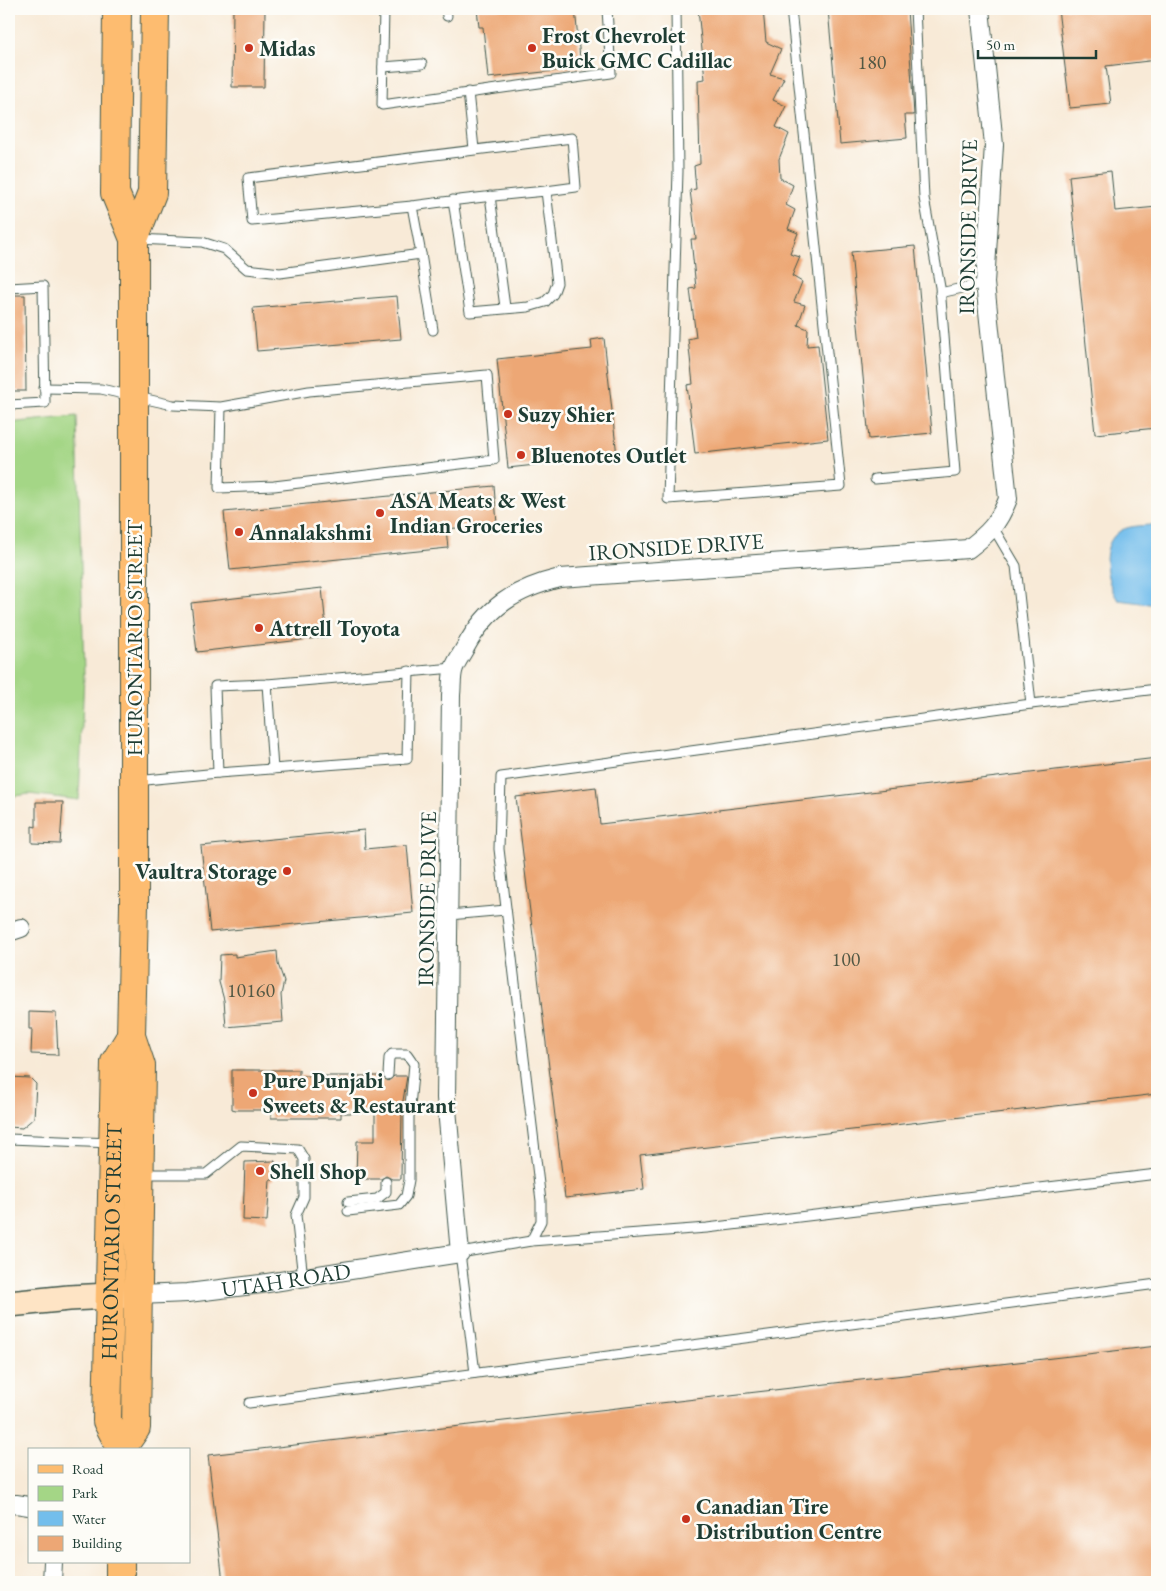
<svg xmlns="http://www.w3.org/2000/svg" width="1166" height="1591" font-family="'EB Garamond',serif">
	<rect width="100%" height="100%" fill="#fdfcf7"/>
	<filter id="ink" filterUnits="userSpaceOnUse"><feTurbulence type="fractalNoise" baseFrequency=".02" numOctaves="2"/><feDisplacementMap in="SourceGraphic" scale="10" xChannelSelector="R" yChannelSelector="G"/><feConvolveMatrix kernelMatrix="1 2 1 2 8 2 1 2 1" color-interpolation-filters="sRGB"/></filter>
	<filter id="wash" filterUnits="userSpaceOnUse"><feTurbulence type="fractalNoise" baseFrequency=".0096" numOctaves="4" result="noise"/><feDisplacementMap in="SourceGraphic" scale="20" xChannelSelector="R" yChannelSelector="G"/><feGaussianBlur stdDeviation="1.12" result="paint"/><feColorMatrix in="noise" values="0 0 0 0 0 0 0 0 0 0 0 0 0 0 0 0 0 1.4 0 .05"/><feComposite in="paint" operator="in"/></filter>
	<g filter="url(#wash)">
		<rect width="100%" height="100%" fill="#f8ead7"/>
		<path fill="#a4d686" stroke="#628a5d" d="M77,416l7,258 -5,126 -50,-6 -20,3v-374z"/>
		<path fill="#73beec" stroke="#497e90" d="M1157,524v81l-39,-5c-13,-18 -20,-58 4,-70 9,-5 25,-4 35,-6z"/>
		<g id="blocks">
			<g fill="#eda775">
				<path d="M233,9h32l-1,78h-32z"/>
				<path d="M477,9h98l6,59 -93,10 -5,-51h-4z"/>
				<path d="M698,9h65l3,33 15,7 -11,25 14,4 -11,22 13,6 -10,21 13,7 -10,25 1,19 13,7 -7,20 9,5 -7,19 10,4 -8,21 10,3 -8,19 10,6 -8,20 11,3 -7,20 10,4 -1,17 11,-1 10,94 -133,15 -8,-69 6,-1 -5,-45 8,-2 -6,-48 6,-1 -5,-49h5l-6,-49 6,-1 -2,-23 6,-2 -2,-84 7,-1z"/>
				<path d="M828,9h79l7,106h-9l2,23 -67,6z"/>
				<path d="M1058,9h99v51l-51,6 5,38 -41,4z"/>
				<path d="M1111,171l4,40 42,-4v221l-62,6 -26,-258z"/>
				<path d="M915,246l17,187 -63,6 -18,-187z"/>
				<path d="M9,295h16l1,96h-17z"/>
				<path d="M397,296l4,43 -144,12 -4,-43z"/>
				<path d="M604,338l13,118 -109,12 -11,-109 95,-10 -1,-9z"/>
				<path d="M494,486l3,38 -51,5 2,19 -218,22 -6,-58z"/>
				<path d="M322,588l5,49 -130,15 -6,-49z"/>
				<path d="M1157,758v336l-517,61 4,34 -79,9 -49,-401 80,-10 4,37z"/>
				<path d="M36,802h27l-3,42 -28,-1v-17l4,1z"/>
				<path d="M364,830l1,19 42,-4 6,68 -203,19 -9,-86z"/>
				<path d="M277,951l1,13 6,17 -3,14 2,27 -57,5 -2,-27 -5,-18 1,-27 15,-1v3z"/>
				<path d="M29,1012l27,1 2,42 -27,-1 1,-25h-3z"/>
				<path d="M232,1070h67v6h83l6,5 6,-5h13l-5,31 -1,72h-9l-6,-3 -5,3h-25l1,-38h18v-28h-34v5h-70v-8h-35l-4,-1z"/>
				<path d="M9,1077l21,1 6,6 -2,34 -12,10 -13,-1z"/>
				<path d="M275,1161l-2,19h-3l-3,41 -24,-1 2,-58z"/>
				<path d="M1157,1346v236h-934l-15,-127z"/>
			</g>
		</g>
	</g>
	<g filter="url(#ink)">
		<use href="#blocks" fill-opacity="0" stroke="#40574c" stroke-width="1"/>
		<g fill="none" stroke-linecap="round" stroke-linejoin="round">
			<defs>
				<g id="lane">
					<path d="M384,9l-2,96 229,-32 -4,-64"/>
					<path d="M446,9l1,7"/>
					<path d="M676,9l2,162 -10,328 173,-13 -50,-477"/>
					<path d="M383,67l39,-3"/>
					<path d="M468,92l6,57"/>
					<path d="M490,196l15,111"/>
					<path d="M412,206l-160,15 -4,-43 324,-40 4,49 -30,4"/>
					<path d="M137,239l65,3 22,7 23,20 33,4 141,-19 12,76"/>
					<path d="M421,254l-9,-48c45,-6 89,-11 134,-15l11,92 -4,11 -8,8 -17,5 -58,5 -17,-112"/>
					<path d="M9,288l34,-2 2,117 -36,2"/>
					<path d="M940,293l45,-10"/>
					<path d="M44,388l57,1 72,16 48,2 88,-16 178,-16 7,85 -220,26 -55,2 2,-81"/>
					<path d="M875,479l80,-7 -15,-185 -16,-89 -9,-189"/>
					<path d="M267,684l6,85"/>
					<path d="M1031,704l126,-15"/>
					<path d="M218,773l189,-14 2,-88"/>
					<path d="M136,781l82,-8 -3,-87 52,-2 187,-16"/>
					<path d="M449,915l57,-5"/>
					<path d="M9,1139l103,4"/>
					<path d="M141,1174h65l35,-28 57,3 6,10v38l-8,18 7,63"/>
					<path d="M348,1202l29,-3 9,-7v-10"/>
					<path d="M348,1211l51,-6 7,-9 3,-16v-63l5,-53 -7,-10h-15l-3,4 -1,17"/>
					<path d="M531,1241l10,-20v-20l-42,-352 2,-72 530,-73 -15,-138 -23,-39"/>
					<path d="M475,1373l-15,-120 71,-12 176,-13 450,-54"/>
					<path d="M249,1403l908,-119"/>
				</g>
				<g id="street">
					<path d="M9,932l12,-4"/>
					<path id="s1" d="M138,1295l50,-2 73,-9 199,-31 -14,-155 5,-403c1,-8 0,-19 3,-27 2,-6 7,-13 11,-20 22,-41 50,-59 95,-70l408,-29c21,-16 30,-25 40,-50l-23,-216 9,-138 -14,-136"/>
					<path d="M9,1505l7,-1 13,2"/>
					<path d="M52,1582l1,-20"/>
				</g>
				<path id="secondary" d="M9,1304l60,-6 61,-3"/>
				<g id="primary">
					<path d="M117,9l-2,184 19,46v667l-3,130 10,30 -5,362 -14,20"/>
					<path d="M134,239l18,-46 3,-184"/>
					<path id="s2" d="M122,1450l-15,-29 8,-359 16,-26"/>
					<path d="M120,1582v-20"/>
				</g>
			</defs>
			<use href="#lane" stroke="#40574c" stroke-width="11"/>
			<use href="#street" stroke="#40574c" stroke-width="20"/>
			<use href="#secondary" stroke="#40574c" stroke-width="28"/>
			<use href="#primary" stroke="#40574c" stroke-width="30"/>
			<use href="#lane" stroke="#fff" stroke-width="9"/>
			<use href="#street" stroke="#fff" stroke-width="18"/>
			<use href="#secondary" stroke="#fee4c5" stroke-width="25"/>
			<use href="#primary" stroke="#fdbc6f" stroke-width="28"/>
		</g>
	</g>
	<g fill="#c8321e" stroke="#fdfcf7" stroke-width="2">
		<circle cx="249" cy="48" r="5"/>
		<circle cx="532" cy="48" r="5"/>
		<circle cx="508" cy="414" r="5"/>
		<circle cx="521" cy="455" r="5"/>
		<circle cx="380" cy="513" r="5"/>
		<circle cx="239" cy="532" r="5"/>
		<circle cx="259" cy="628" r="5"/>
		<circle cx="287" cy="871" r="5"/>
		<circle cx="253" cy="1093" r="5"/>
		<circle cx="260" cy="1171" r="5"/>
		<circle cx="686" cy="1519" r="5"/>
	</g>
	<g text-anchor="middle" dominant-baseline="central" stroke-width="5" stroke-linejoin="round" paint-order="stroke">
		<g font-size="20" fill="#525844">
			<text x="872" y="62">180</text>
			<text x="846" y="959">100</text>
			<text x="251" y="990">10160</text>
		</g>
		<g font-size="22" font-weight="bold" fill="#1f3d34" stroke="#fdfcf7" text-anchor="start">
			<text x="542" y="35">Frost Chevrolet<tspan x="542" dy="25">Buick GMC Cadillac</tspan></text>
			<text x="259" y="48">Midas</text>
			<text x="518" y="414">Suzy Shier</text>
			<text x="531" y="455">Bluenotes Outlet</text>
			<text x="390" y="500">ASA Meats &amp; West<tspan x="390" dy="25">Indian Groceries</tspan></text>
			<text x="249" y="532">Annalakshmi</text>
			<text x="269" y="628">Attrell Toyota</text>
			<text x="277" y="871" text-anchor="end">Vaultra Storage</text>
			<text x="263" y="1080">Pure Punjabi<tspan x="263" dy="25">Sweets &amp; Restaurant</tspan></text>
			<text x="270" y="1171">Shell Shop</text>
			<text x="696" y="1506">Canadian Tire<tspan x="696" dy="25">Distribution Centre</tspan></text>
		</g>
		<g font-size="22" fill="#1f3d34" stroke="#fdfcf7">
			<text transform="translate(968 227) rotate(-89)">IRONSIDE DRIVE</text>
			<text transform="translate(676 547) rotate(-4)">IRONSIDE DRIVE</text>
			<text transform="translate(134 638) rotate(-90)">HURONTARIO STREET</text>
			<text transform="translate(427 899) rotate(-89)">IRONSIDE DRIVE</text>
			<text stroke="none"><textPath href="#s2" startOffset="212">HURONTARIO STREET</textPath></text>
			<text stroke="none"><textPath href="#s1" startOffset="149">UTAH ROAD</textPath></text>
		</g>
	</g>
	<rect width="1166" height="1591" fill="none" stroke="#fdfcf7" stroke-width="30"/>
	<rect x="28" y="1448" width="162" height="115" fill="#fdfcf7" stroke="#a4b0a9"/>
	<rect x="38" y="1465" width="25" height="8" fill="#fdbc6f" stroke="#a4b0a9"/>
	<text x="72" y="1474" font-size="15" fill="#1f3d34">Road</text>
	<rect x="38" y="1486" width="25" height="15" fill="#a4d686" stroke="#a4b0a9"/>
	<text x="72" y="1498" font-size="15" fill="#1f3d34">Park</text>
	<rect x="38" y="1511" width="25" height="15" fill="#73beec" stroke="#a4b0a9"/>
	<text x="72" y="1524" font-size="15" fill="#1f3d34">Water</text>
	<rect x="38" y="1536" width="25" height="15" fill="#eda775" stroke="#a4b0a9"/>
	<text x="72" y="1548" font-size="15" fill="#1f3d34">Building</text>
	<path d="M978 50v8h118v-8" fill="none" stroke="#1f3d34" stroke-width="2.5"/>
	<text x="986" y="50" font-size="15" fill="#1f3d34" stroke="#fdfcf7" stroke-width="4" paint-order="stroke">50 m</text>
</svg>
